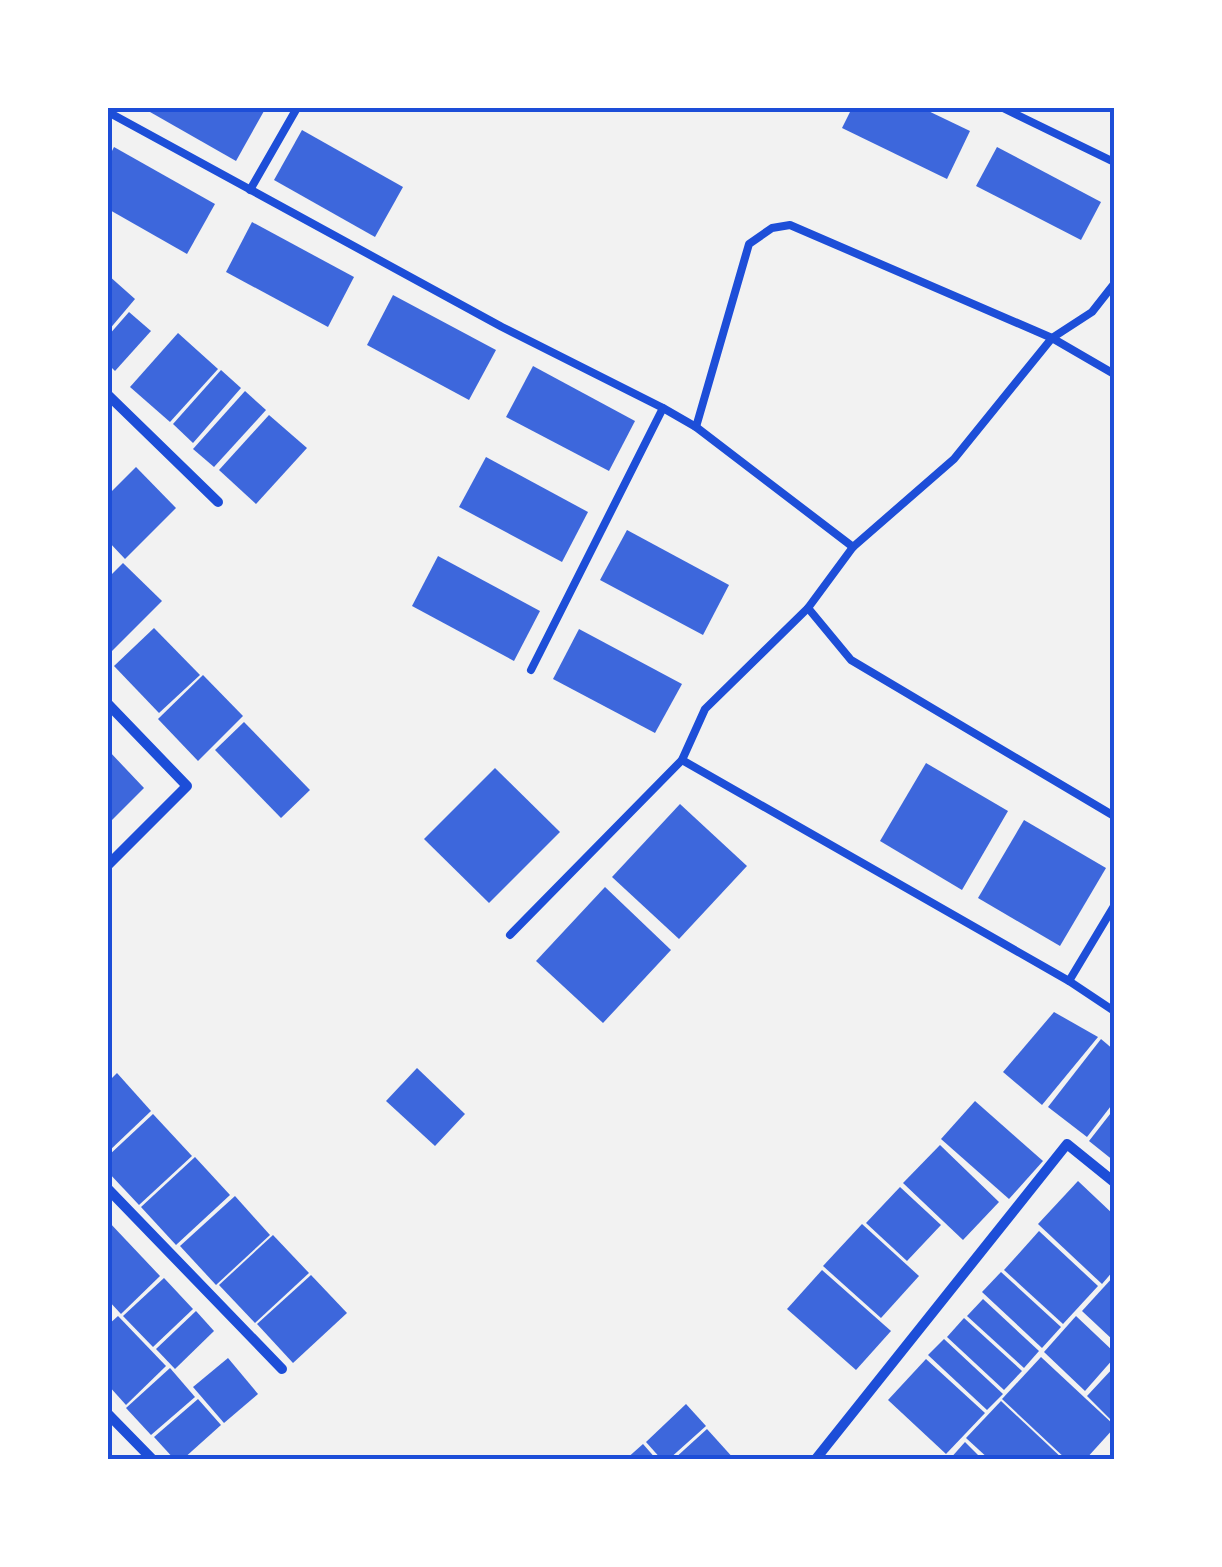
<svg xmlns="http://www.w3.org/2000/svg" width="1222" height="1567" font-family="'Times New Roman',serif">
	<rect width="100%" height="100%" fill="#f2f2f2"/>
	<g fill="#3d67dc">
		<path d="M143,108h114l7,3 -28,50z"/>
		<path d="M852,108h70l48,23 -23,48 -105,-51z"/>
		<path d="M302,130l101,57 -28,50 -101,-57z"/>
		<path d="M114,147l101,57 -28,50 -79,-45v-50z"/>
		<path d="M997,147l104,55 -20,38 -105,-54z"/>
		<path d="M252,222l102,55 -26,50 -102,-55z"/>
		<path d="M108,275l27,24 -27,32z"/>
		<path d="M393,295l103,55 -27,50 -102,-55z"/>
		<path d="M129,312l22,19 -36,40 -7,-7v-28z"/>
		<path d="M178,333l40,36 -48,53 -40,-35z"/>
		<path d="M533,366l102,55 -26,50 -103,-54z"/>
		<path d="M221,370l20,18 -48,55 -20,-19z"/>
		<path d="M245,391l21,19 -52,57 -21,-18z"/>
		<path d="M269,415l38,33 -51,56 -37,-34z"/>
		<path d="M486,457l102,55 -26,50 -103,-55z"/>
		<path d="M136,467l40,41 -51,51 -17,-18v-46z"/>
		<path d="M627,530l102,55 -26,50 -103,-55z"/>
		<path d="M438,556l102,55 -26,50 -102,-55z"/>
		<path d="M123,563l39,38 -54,54v-77z"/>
		<path d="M154,628l46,47 -41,38 -45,-47z"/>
		<path d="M579,629l103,55 -27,49 -102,-54z"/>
		<path d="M203,675l40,41 -45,45 -40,-42z"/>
		<path d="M244,722l66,68 -29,28 -66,-68z"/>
		<path d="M108,750l36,38 -36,36z"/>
		<path d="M926,763l82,48 -46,79 -82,-49z"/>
		<path d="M495,768l65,64 -71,71 -65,-64z"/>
		<path d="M680,804l67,62 -68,73 -67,-62z"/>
		<path d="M1024,820l82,48 -46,78 -82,-48z"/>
		<path d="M605,887l66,63 -68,73 -67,-62z"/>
		<path d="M1054,1012l44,25 -56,68 -39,-33z"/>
		<path d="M1101,1039l13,11v52l-27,35 -39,-30z"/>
		<path d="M417,1068l48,46 -30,32 -49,-45z"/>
		<path d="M117,1073l34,38 -43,41v-70z"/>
		<path d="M975,1101l68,60 -34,38 -68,-60z"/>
		<path d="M1114,1109v52l-25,-20z"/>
		<path d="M153,1114l39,42 -53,49 -31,-33v-16z"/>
		<path d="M940,1145l59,57 -36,38 -60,-57z"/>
		<path d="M195,1157l35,38 -54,50 -35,-38z"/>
		<path d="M1078,1181l36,34v55l-12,14 -64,-60z"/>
		<path d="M900,1187l41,38 -34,36 -41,-38z"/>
		<path d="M235,1196l35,39 -54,50 -36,-39z"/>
		<path d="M108,1221l52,55 -39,38 -13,-14z"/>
		<path d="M862,1224l57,52 -38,42 -58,-52z"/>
		<path d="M1039,1231l59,55 -35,38 -59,-54z"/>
		<path d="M273,1235l36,38 -54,50 -36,-38z"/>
		<path d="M822,1270l69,61 -35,39 -69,-61z"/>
		<path d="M1001,1272l60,55 -19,21 -60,-56z"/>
		<path d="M311,1275l36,38 -54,50 -36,-39z"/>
		<path d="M1114,1276v65l-32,-30z"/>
		<path d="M164,1278l29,31 -40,38 -30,-31z"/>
		<path d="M983,1299l56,52 -15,17 -57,-52z"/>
		<path d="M196,1311l18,20 -39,38 -19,-20z"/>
		<path d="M118,1316l48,50 -40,39 -18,-20v-60z"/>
		<path d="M1076,1316l38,36v6l-29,33 -41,-39z"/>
		<path d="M964,1318l58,53 -18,19 -57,-53z"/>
		<path d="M944,1339l59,55 -16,16 -59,-55z"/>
		<path d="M1041,1357l73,68v3l-29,32h-18l-65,-61z"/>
		<path d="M228,1358l30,36 -34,29 -31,-36z"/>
		<path d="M926,1359l59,54 -39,41 -58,-54z"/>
		<path d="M1114,1367v56l-27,-27z"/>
		<path d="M170,1368l25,29 -44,38 -25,-27z"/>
		<path d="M198,1399l23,26 -39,35h-7l-21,-23z"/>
		<path d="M1001,1401l63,59h-74l-24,-22z"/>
		<path d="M686,1404l20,22 -38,34h-6l-16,-18z"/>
		<path d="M707,1429l28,31h-62z"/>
		<path d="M965,1442l18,18h-34z"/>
		<path d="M643,1444l14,16h-32z"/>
	</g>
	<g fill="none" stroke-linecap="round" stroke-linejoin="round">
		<g stroke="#1d4ed8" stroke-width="8">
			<path d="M1003,108l111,54"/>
			<path d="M108,112l394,215 161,81 33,19 157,120"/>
			<path d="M250,190l47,-82"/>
			<path d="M696,427l53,-183 23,-16 18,-3 262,113 62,36"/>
			<path d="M808,608l43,52 263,156"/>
			<path d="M531,670l132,-262"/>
			<path d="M682,760l387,221 45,-75"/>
			<path d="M510,935l172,-175 23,-51 103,-101 45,-61 101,-88 98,-121 40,-26 22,-28"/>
			<path d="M1069,981l45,30"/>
		</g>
		<g stroke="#1d4ed8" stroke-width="10">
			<path d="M108,395l110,107"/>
			<path d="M108,704l79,82 -79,79"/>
			<path d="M108,1189l174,180"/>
			<path d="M108,1414l45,46"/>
			<path d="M815,1460l252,-316 47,38"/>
		</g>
	</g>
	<rect width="1222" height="1567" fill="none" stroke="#ffffff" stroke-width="220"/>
	<rect x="110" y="110" width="1002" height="1347" fill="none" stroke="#1d4ed8" stroke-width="4"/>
</svg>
